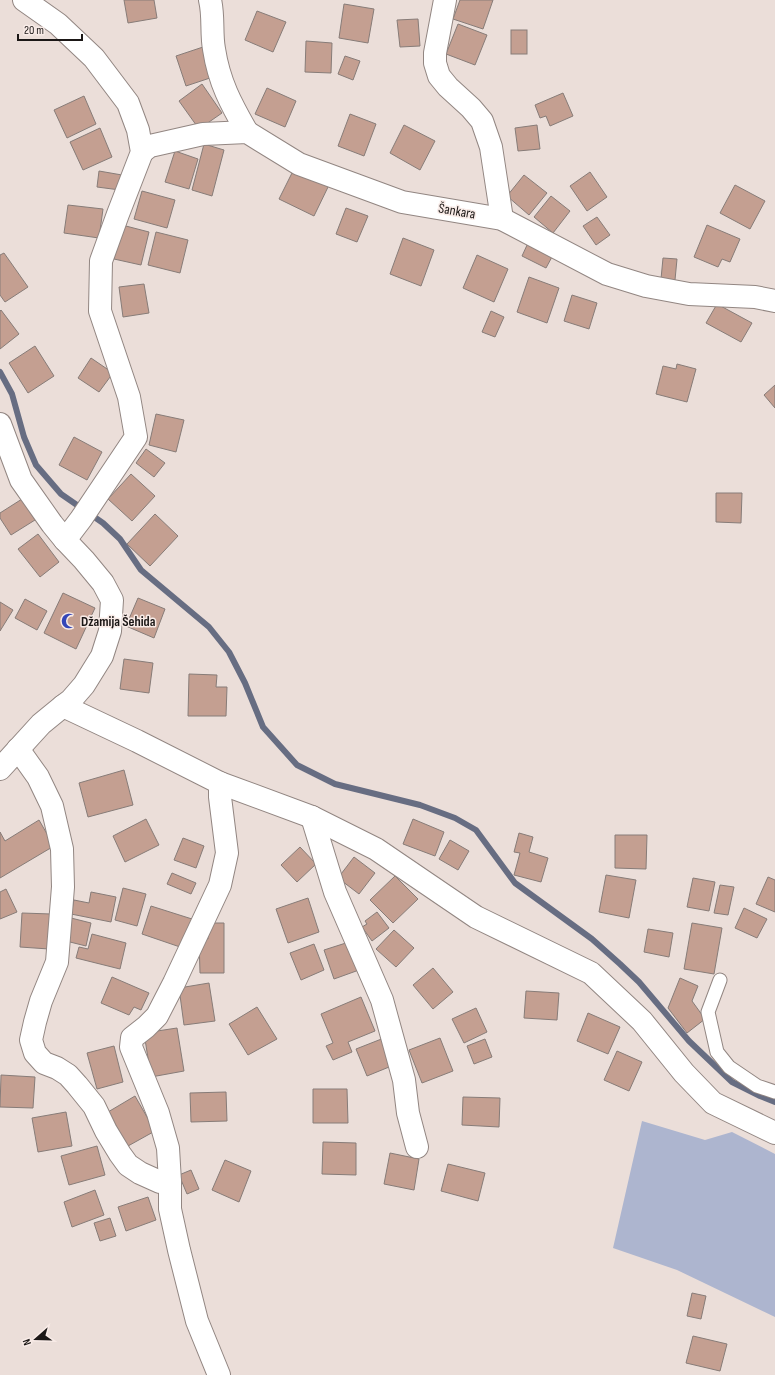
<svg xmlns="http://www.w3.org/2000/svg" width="775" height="1375" font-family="'Sofia Sans Condensed',sans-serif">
	<rect width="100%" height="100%" fill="#ebded9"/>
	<path fill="#adb5cf" d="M642,1121l63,19 27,-8 43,22v163l-98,-47 -64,-22z"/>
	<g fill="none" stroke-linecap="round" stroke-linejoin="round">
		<path stroke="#676d82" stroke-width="6" d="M0,372l12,22 12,43 12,28 25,29 42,29 17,16 21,31 68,57 20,25 16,31 18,44 34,38 38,19 85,21 35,13 21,12 39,53 77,56 28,25 19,18 50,59 43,41 28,14 15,6"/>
	</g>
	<g fill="#c49f91" stroke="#877c78">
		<path d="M124,0h30l3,18 -29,5z"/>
		<path d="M460,0h33l-10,29 -30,-10z"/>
		<path d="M344,4l30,5 -6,34 -29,-5z"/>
		<path d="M257,11l29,11 -13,30 -28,-12z"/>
		<path d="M418,19l2,27 -20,1 -3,-27z"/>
		<path d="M458,24l29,11 -12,30 -29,-11z"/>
		<rect x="511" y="30" width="16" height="24"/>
		<path d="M306,41l26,2 -1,30 -26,-1z"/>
		<path d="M203,47l10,30 -27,9 -10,-30z"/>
		<path d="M345,56l15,5 -7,19 -15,-6z"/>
		<path d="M202,84l20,29 -23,16 -20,-28z"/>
		<path d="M267,88l29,13 -11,26 -30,-13z"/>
		<path d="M563,93l10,23 -23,10 -4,-10 -6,2 -5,-13z"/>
		<path d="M84,96l12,28 -29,14 -13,-28z"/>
		<path d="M350,114l26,10 -12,32 -26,-10z"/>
		<path d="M404,125l31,16 -15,29 -30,-17z"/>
		<path d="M537,125l3,24 -22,2 -3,-23z"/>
		<path d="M100,128l12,29 -29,13 -13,-28z"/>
		<path d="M204,144l20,6 -12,46 -20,-6z"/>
		<path d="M175,151l23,8 -9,30 -24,-7z"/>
		<path d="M294,169l35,16 -15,31 -35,-17z"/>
		<path d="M99,171l23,4 -2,15 -23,-3z"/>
		<path d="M590,172l17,25 -20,14 -17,-25z"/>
		<path d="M524,175l23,18 -18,22 -22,-19z"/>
		<path d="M735,185l30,16 -15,28 -30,-16z"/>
		<path d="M142,191l33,9 -8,28 -33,-9z"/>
		<path d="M551,196l19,15 -17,22 -19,-16z"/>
		<path d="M68,205l35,4 -4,29 -35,-5z"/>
		<path d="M346,208l22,8 -11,26 -21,-8z"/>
		<path d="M597,217l13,18 -14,10 -13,-19z"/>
		<path d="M122,225l27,7 -8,33 -27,-6z"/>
		<path d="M707,225l33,14 -10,23 -8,-3 -4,8 -24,-10z"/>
		<path d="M156,232l32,8 -8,33 -32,-8z"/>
		<path d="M403,238l31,12 -13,36 -31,-12z"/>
		<path d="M528,243l25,12 -7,13 -24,-12z"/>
		<path d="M4,253l24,34 -23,15 -5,-7v-40z"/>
		<path d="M477,255l31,14 -14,33 -31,-14z"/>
		<path d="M663,258l14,1 -2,21 -14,-1z"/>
		<path d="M529,277l30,11 -12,35 -30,-11z"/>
		<path d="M144,284l5,29 -26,4 -4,-30z"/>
		<path d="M572,295l25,8 -8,26 -25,-8z"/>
		<path d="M717,304l35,19 -11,19 -35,-19z"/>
		<path d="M1,310l18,24 -19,15v-38z"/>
		<path d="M491,311l13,6 -9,20 -13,-5z"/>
		<path d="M35,346l19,30 -26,17 -19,-30z"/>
		<path d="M91,358l22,15 -14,19 -21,-14z"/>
		<path d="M677,364l19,5 -9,33 -31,-8 7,-28 13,3z"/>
		<path d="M775,385v23l-11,-13z"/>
		<path d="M156,414l28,6 -8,32 -27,-7z"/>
		<path d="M74,437l28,15 -15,28 -28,-15z"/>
		<path d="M146,449l19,14 -11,14 -18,-14z"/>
		<path d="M131,474l24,22 -23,25 -24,-22z"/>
		<path d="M716,493h26l-1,30 -25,-1z"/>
		<path d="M22,499l13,21 -24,15 -11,-17v-5z"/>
		<path d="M155,514l23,22 -28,30 -23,-22z"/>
		<path d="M38,534l21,28 -19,15 -22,-28z"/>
		<path d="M63,593l32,15 -19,41 -32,-16z"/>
		<path d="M138,598l27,11 -11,29 -28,-12z"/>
		<path d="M25,599l22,12 -10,19 -22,-12z"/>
		<path d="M0,602l13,8 -13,21z"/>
		<path d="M124,659l29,4 -4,30 -29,-4z"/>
		<path d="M189,674l28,1 -1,12h11l-1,29h-38z"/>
		<path d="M124,770l9,35 -45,12 -9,-34z"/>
		<path d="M146,819l13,26 -34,17 -12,-26z"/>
		<path d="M413,819l31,13 -9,24 -32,-12z"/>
		<path d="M39,820l15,26 -54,32v-46l5,9z"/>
		<path d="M519,833l14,4 -4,15 19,6 -7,24 -27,-7 6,-22 -6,-1z"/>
		<path d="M615,835h32l-1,34 -31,-1z"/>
		<path d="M183,838l21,8 -8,22 -22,-8z"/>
		<path d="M450,840l19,11 -11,19 -19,-11z"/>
		<path d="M300,847l16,17 -19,18 -16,-17z"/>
		<path d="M354,857l21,16 -16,21 -21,-16z"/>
		<path d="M172,873l24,10 -5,11 -24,-10z"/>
		<path d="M606,875l30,5 -7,38 -30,-6z"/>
		<path d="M395,876l23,23 -25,24 -23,-23z"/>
		<path d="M768,877l7,3v32l-19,-8z"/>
		<path d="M693,878l22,4 -6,29 -22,-4z"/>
		<path d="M720,885l14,2 -6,28 -14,-2z"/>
		<path d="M123,888l23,6 -9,32 -22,-6z"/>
		<path d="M6,889l11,23 -17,7v-27z"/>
		<path d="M91,892l25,5 -5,25 -40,-8 3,-14 15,3z"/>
		<path d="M308,898l11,34 -31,11 -12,-34z"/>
		<path d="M151,906l41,13 -9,29 -41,-14z"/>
		<path d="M744,908l23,11 -10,19 -22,-10z"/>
		<path d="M377,912l12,16 -17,13 -10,-14 5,-3 -2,-3z"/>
		<path d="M22,913l29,1 -2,35 -29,-2z"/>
		<path d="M71,918l20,5 -5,23 -20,-5z"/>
		<path d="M207,923h17v50h-24l-1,-34h9z"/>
		<path d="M692,923l30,5 -8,46 -30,-5z"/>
		<path d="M648,929l25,4 -4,24 -25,-5z"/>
		<path d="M394,930l20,18 -18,19 -20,-18z"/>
		<path d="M92,934l34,9 -6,26 -44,-11 3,-11 9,2z"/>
		<path d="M349,942l10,28 -25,9 -10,-29z"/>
		<path d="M314,944l10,26 -23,10 -11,-27z"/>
		<path d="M433,968l20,24 -20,17 -20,-24z"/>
		<path d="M112,977l37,16 -8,17 -7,-3 -5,8 -28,-12z"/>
		<path d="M680,978l18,8 -6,15 13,18 -18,14 -19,-25z"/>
		<path d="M209,983l6,38 -31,4 -5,-37z"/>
		<path d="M526,991l33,2 -2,27 -33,-2z"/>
		<path d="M361,997l14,34 -27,11 4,10 -19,8 -7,-14 7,-3 -12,-29z"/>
		<path d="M257,1007l20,32 -29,16 -19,-31z"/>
		<path d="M476,1008l11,24 -23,11 -12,-24z"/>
		<path d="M588,1013l32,14 -12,27 -31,-13z"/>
		<path d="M177,1028l7,43 -33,6 -7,-44z"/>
		<path d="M384,1038l10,27 -27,11 -11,-27z"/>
		<path d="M440,1038l13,33 -31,12 -13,-33z"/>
		<path d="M485,1039l7,18 -18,7 -7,-18z"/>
		<path d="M114,1046l9,36 -26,7 -10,-36z"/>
		<path d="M617,1051l25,11 -13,29 -25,-11z"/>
		<path d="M1,1075l34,2 -2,31 -33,-1z"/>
		<path d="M313,1089h34l1,34h-35z"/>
		<path d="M226,1092l1,29 -36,1 -1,-29z"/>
		<path d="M135,1096l20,35 -27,15 -20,-34z"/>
		<path d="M463,1097l37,1 -1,29 -37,-2z"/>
		<path d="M66,1112l6,34 -34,6 -6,-34z"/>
		<path d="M323,1142l33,1v32l-34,-1z"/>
		<path d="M97,1146l8,29 -36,10 -8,-29z"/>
		<path d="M390,1153l29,6 -5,31 -30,-6z"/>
		<path d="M225,1160l26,11 -12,31 -27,-12z"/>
		<path d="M448,1164l37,9 -7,28 -37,-10z"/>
		<path d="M191,1170l8,19 -12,5 -8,-19z"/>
		<path d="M95,1190l9,25 -32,12 -8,-25z"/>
		<path d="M148,1197l8,23 -30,11 -8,-24z"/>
		<path d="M110,1218l6,18 -16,5 -6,-18z"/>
		<path d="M692,1293l14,3 -5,23 -14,-3z"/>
		<path d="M693,1336l34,8 -7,27 -34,-8z"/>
	</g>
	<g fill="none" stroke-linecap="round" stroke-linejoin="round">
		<defs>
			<path id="lane" d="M720,980l-12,32 9,40 12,15 28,19 18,6"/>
			<g id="street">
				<path d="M24,0l34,24 36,34 34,45 10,27 4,22 -24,62 -17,47 -1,50 29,86 7,40 -55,82 -16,21"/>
				<path d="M210,0c4,16 1,33 4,49 5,33 17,55 33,83"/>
				<path d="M445,0l-10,53v10l4,13 9,11 23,21 11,13 9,26 11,72"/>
				<path d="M142,152l8,-6 53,-12 44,-2 52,32 103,38 100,17 105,55 39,12 43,8 66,3 20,4"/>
				<path d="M0,424l21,56 31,44 13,16 19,20 19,23 9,17 -2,31 -8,25 -18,29 -13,15 -8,6"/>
				<path d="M18,749l20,28 14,29 10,43 1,38 -6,75 -16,39 -6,21 -4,18 4,13 9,10 13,5 11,7 9,10 17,21 12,25 14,23 8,11 12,8 20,9h10"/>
				<path d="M0,769l41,-45 22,-18 74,35 83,42 92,34 64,32 100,68 115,56 51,48 42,52 29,30 62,30"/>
				<path d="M312,817l23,75 47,108 22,80 4,33 9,34"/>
				<path d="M219,1375l-22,-54 -18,-71 -9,-41v-27l-2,-34 -10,-35 -27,-66 1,-9 14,-11 11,-11 17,-33 46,-98 7,-32 -7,-56v-14"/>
			</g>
		</defs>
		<use href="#lane" stroke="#928682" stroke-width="15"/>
		<use href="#street" stroke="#928682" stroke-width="24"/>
		<use href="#lane" stroke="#fff" stroke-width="13"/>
		<use href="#street" stroke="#fff" stroke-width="22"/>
	</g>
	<defs>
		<symbol id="mosque-bare" viewBox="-9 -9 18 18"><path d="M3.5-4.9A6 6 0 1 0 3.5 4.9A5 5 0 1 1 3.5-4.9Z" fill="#3446b8" stroke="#f8ebe7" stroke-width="2.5" paint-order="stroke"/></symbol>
	</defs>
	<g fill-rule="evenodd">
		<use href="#mosque-bare" x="58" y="610" width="22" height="22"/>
	</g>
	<g text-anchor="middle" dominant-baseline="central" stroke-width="3" stroke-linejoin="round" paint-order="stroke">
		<g font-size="14" fill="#1b1716" stroke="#f8ebe7">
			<text transform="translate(457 211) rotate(10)">Šankara</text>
		</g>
		<g font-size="14" font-weight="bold" fill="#1b1716" stroke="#f8ebe7" text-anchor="start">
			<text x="81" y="621">Džamija Šehida</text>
		</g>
	</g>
	<g transform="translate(36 1339) rotate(250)" stroke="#f8ebe7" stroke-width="3" paint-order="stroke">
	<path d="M0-3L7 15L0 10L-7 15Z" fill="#1b1716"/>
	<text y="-6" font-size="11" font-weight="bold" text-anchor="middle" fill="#1b1716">N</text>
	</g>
	<path d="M18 34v6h64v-6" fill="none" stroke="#1b1716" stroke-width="2"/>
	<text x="24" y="34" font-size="12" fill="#1b1716" stroke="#f8ebe7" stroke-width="3" paint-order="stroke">20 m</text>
</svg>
